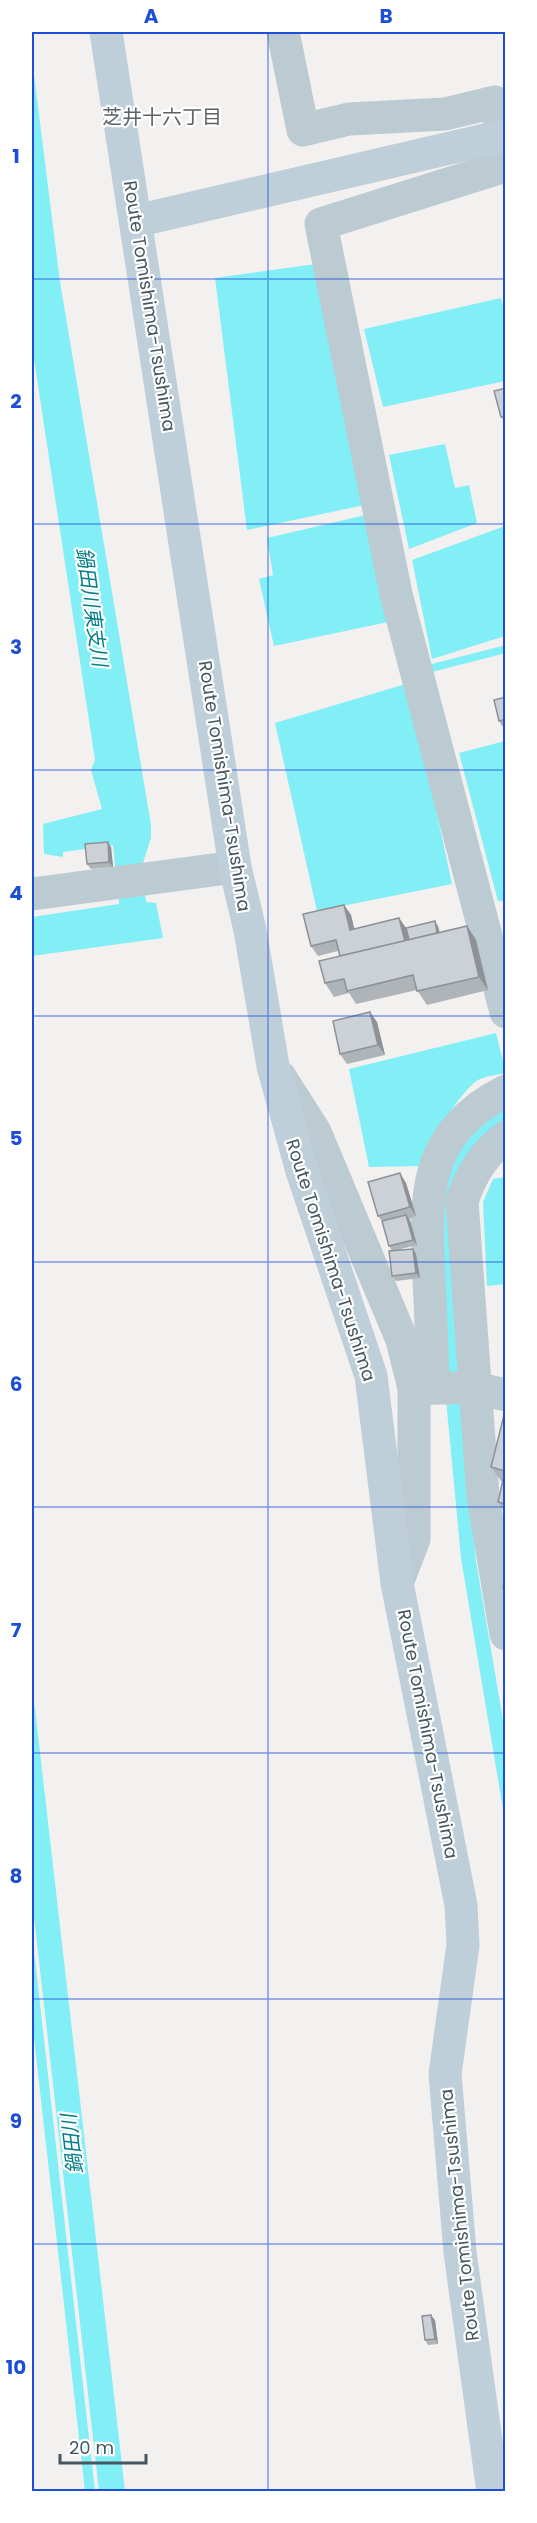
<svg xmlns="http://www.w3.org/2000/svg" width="537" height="2523" font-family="Poppins,'Noto Sans JP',sans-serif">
	<rect width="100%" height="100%" fill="#f3f0f0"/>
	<g fill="#82eef6">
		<path d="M32,59l28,223 91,543v13l-9,28 4,36 10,1 7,35 -131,18v-39l87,-13 -6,-59 -50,7v5l-19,-3 -1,-30 59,-15 -11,-39 4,-10 -63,-414z"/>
		<path d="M316,264l53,240 -122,26 -32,-252z"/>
		<path d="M501,298l5,20 -1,63 -122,26 -19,-78z"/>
		<path d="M445,444l10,44 14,-3 8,38 -68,26 -20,-94z"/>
		<path d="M370,514l23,107 -119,25 -15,-67 14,-4 -6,-37z"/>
		<path d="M505,526v110l-73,23 -20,-99z"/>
		<path d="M409,683l43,201 -135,27 -42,-188z"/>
		<path d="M505,741l1,160h-8l-39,-148z"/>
		<path d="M496,1033l10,40c-9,2 -21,3 -28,7 -21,14 -47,64 -59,86l-50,1 -20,-98z"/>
		<path d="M505,1101v23l-38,35 2,319 7,83 29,171v89l-44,-263 -19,-201 -7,-158 31,-72z"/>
		<path d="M505,1177v107l-18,2 -4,-84 10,-23z"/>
		<path d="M32,1683l93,808h-26l-67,-592z"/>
		<path d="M32,1933l63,558h-10l-53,-471z"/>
	</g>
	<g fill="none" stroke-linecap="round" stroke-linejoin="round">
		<path stroke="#82eef6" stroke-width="8" d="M430,675l-2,-6 78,-20"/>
		<g stroke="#bccad1" stroke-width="33">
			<path d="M283,32l20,98 46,-11 96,-5 50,-12 9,34"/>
			<path d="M495,138l7,29 -181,57 75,370 110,418"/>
			<path d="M32,894l203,-27"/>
			<path d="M280,1077l35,55 87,208 12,48"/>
			<path d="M506,1137c-23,17 -35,38 -44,64l21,295 23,138"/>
			<path d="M433,1388c-1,-36 -2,-73 -4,-109 -4,-82 -7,-146 77,-188"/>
			<path d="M397,1583l17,-44v-151h61l31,7"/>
		</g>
		<g stroke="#bfcfd9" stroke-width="33">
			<path d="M106,32l129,835 15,63 23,136 29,105 69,205 26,207 64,322 2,40 -18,129 15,178 33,240"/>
			<path d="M136,221l370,-86"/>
		</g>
	</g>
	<g fill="#afb4b8">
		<path d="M506,416v7l-5,-6z"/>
		<path d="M506,697v29h-4l-3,-5z"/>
		<path d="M111,847l2,20 -22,2 -4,-5z"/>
		<path d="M344,905l7,10 3,14 45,-11 7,10 32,-2 2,7 27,-7 9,14 12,50 -61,15 -10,-15 -61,14 -7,-11 -15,4 -9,-14 15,-27 -2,-5 -20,5 -7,-10z"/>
		<path d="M377,1022l8,33 -38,9 -7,-10z"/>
		<path d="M406,1183l10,33 -7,3 8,26 -20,5 16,-1 3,5 4,24 -24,3 -4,-5v-25l-3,-5 -7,-25 -4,-5z"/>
		<path d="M506,1415v99l-8,-12 5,-21h-2l-10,-14z"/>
		<path d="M435,2320l3,24 -10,1 -3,-5z"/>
	</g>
	<g fill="#8e9296">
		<path d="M108,842l3,5 2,20 -4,-5z"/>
		<path d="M344,905l7,10 6,25 -7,-10z"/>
		<path d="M399,918l7,10 6,25 -7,-9z"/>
		<path d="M435,921l3,5 4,19 -3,-5z"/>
		<path d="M467,926l9,14 12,50 -9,-13z"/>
		<path d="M370,1012l7,10 8,33 -7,-10z"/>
		<path d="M400,1173l6,10 10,33 -6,-9z"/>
		<path d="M406,1215l4,5 7,25 -4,-5z"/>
		<path d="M413,1249l3,5 4,24 -4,-5z"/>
		<path d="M431,2315l4,5 3,24 -3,-5z"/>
	</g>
	<g fill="#cbd1d6" stroke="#8e9296" stroke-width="1.5">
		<path d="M506,388v28l-5,1 -7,-26z"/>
		<path d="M506,697v22l-7,2 -5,-21z"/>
		<path d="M108,842l1,20 -22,2 -2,-20z"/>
		<path d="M344,905l6,25 49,-12 6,23 -65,15 -4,-16 -25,6 -8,-32z"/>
		<path d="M435,921l2,12 -28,7 -3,-12z"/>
		<path d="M467,926l12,51 -62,14 -4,-16 -66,16 -3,-12 -19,4 -6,-22z"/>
		<path d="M370,1012l8,33 -38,9 -7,-33z"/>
		<path d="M400,1173l10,34 -32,9 -10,-34z"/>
		<path d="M406,1215l7,25 -24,6 -7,-25z"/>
		<path d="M413,1249l3,24 -24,3 -3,-25z"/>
		<path d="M504,1415h2v89l-8,-2 7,-31 -14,-4z"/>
		<path d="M506,1568v20h-3z"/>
		<path d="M431,2315l4,24 -10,1 -3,-24z"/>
	</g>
	<path fill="none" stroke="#1d4ed8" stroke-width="1.5" stroke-opacity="0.55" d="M268,32v2460M32,279h474M32,524h474M32,770h474M32,1016h474M32,1262h474M32,1507h474M32,1753h474M32,1999h474M32,2244h474"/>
	<g text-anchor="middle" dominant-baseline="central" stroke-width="4.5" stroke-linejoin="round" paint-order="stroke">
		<g font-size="18" fill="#465760" stroke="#fff">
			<text transform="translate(150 306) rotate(81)">Route Tomishima-Tsushima</text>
			<text transform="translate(225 786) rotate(81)">Route Tomishima-Tsushima</text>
			<text transform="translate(331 1260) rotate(72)">Route Tomishima-Tsushima</text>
			<text transform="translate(428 1734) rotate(79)">Route Tomishima-Tsushima</text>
			<text transform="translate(459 2215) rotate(-96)">Route Tomishima-Tsushima</text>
		</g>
		<g font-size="20" fill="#5c6266" stroke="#fff">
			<text x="162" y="117">芝井十六丁目</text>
		</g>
		<g font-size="20" font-style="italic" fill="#057e87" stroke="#fff">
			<text transform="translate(92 607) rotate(82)">鍋田川東支川</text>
			<text transform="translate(72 2144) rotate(-97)">鍋田川</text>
		</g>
	</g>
	<rect width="537" height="2523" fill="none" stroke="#ffffff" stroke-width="66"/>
	<path d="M60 2454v9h86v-9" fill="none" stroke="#465760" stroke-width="3"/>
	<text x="69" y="2454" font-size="18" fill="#465760" stroke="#ffffff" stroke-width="4.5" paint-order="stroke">20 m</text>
	<rect x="33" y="33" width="471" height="2457" fill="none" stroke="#1d4ed8" stroke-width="2"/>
	<g font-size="20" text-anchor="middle" font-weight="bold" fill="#1d4ed8">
		<text x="151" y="23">A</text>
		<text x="386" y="23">B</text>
		<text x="16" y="163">1</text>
		<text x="16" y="408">2</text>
		<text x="16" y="654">3</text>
		<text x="16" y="900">4</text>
		<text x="16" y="1145">5</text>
		<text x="16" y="1391">6</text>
		<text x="16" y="1637">7</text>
		<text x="16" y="1883">8</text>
		<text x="16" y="2128">9</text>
		<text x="16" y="2374">10</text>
	</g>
</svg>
